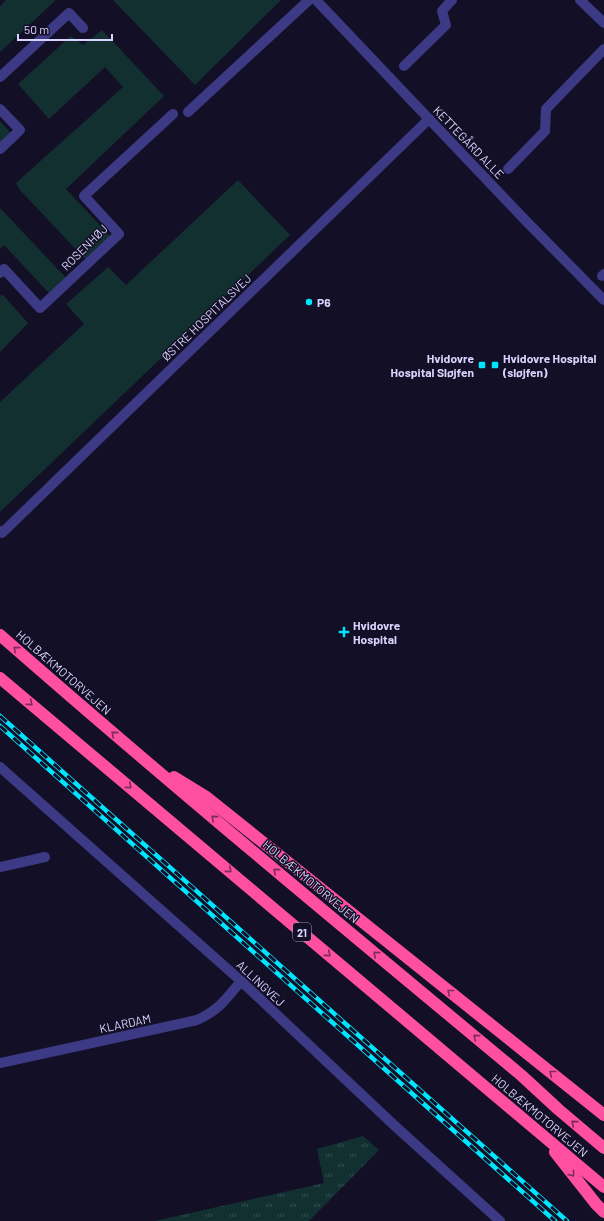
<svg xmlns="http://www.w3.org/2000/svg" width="604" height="1221" font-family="Barlow,sans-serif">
	<defs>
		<pattern id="park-tufts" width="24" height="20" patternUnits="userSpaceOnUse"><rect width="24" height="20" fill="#12302f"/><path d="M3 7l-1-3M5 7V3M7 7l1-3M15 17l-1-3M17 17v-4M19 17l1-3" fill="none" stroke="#344d4e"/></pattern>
	</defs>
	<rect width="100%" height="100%" fill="#130f26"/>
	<g fill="#12302f">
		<path d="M6,0h50l-56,52v-46z"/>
		<path d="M113,0h168l-86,85z"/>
		<path d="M102,30l62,66 -98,93 44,47 -25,23 -66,-70 -3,-6 107,-96 -18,-20 -56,52 -31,-35 53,-48 12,9z"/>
		<path d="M0,121l13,15 -13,13z"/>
		<path d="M238,180l52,55 -290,277v-110l84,-78 -18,-20 42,-37 18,18z"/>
		<path d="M0,208l69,73 -20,12 -45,-48 -4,4z"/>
		<path d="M2,294l26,29 -28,29v-56z"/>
	</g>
	<path fill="url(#park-tufts)" d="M363,1136l16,14 -70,71h-154l169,-38 -7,-34z"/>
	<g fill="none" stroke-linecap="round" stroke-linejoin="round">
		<g stroke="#3d3a85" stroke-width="10">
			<path d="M580,0l24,23"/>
			<path d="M404,66l42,-41 -4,-14 10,-11"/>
			<path d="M0,77l69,-64 14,15"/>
			<path d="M0,109l20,21 -20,19"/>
			<path d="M188,112l121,-112"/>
			<path d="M508,169l37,-38 1,-22 58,-60"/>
			<path d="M0,273l4,-4 36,39 79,-74 -35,-38 89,-82"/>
			<path d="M602,276l2,-2"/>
			<path d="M0,531l2,2 427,-414"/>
			<path d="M0,867l45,-10"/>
			<path d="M0,1063l197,-43c21,-9 30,-22 44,-39"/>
		</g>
		<g stroke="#3d3a85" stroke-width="10">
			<path d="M316,0l209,220 79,80"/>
			<path d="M0,767l241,214 154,145 105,95"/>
		</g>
		<g stroke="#ff4fa3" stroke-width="12">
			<path d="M0,635c171,150 347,295 521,440l38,35 45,38"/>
			<path d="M0,678l604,509"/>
			<path d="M174,777l31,19 399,319"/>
			<path d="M555,1152l41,52 8,8"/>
		</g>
		<defs>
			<g id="rail">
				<path d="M0,716l567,505"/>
				<path d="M0,726l555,495"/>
			</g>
		</defs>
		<use href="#rail" stroke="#00e5ff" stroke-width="4.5"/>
		<use href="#rail" stroke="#130f26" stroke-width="3" stroke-dasharray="9" stroke-linecap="butt"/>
	</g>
	<defs><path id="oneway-chevron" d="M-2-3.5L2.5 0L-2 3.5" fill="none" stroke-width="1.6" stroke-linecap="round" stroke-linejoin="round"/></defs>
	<g stroke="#7d2c5e">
		<use href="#oneway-chevron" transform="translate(16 649) rotate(-139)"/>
		<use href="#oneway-chevron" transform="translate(30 703) rotate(40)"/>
		<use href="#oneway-chevron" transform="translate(114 734) rotate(-140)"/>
		<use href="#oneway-chevron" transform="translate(129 786) rotate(40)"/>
		<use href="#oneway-chevron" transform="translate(214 818) rotate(-140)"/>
		<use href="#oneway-chevron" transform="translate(229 870) rotate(40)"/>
		<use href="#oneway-chevron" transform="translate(276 871) rotate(-140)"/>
		<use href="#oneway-chevron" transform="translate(328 954) rotate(40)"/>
		<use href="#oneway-chevron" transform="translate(376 954) rotate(-140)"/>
		<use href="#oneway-chevron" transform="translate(450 992) rotate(-141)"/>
		<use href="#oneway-chevron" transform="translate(476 1037) rotate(-140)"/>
		<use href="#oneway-chevron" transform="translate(552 1073) rotate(-141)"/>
		<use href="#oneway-chevron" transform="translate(574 1123) rotate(-140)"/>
		<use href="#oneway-chevron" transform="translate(572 1174) rotate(52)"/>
	</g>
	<g fill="#00e5ff" stroke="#130f26" stroke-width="1.5">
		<circle cx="309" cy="302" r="4"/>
		<rect x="478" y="361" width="8" height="8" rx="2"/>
		<rect x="491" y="361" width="8" height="8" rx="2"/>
		<path d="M342 626h4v4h4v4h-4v4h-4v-4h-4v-4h4z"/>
	</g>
	<g text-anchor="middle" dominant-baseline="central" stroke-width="3" stroke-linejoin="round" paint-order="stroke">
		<rect fill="#130f26" stroke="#9e99be" stroke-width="1" x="293" y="923" width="18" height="18" rx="3"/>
		<g font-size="11" font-weight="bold" fill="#d9d4ff">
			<text x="302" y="932">21</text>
		</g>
		<g font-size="12" fill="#d9d4ff" stroke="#130f26">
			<text transform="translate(469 142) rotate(46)">KETTEGÅRD ALLE</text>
			<text transform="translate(84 247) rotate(-45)">ROSENHØJ</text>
			<text transform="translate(206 317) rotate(-44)">ØSTRE HOSPITALSVEJ</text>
			<text transform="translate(64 672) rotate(41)">HOLBÆKMOTORVEJEN</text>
			<text transform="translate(311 881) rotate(40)">HOLBÆKMOTORVEJEN</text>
			<text transform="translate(261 983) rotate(43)">ALLINGVEJ</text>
			<text transform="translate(125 1023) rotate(-12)">KLARDAM</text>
			<text transform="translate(540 1115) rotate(40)">HOLBÆKMOTORVEJEN</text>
		</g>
		<g font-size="12" font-weight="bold" fill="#d9d4ff" stroke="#130f26" text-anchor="start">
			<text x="317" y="302">P6</text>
			<text x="474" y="358" text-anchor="end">Hvidovre<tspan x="474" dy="14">Hospital Sløjfen</tspan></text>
			<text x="503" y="358">Hvidovre Hospital<tspan x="503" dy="14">(sløjfen)</tspan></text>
			<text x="353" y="625">Hvidovre<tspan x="353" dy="14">Hospital</tspan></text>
		</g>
	</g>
	<path d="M18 34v6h94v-6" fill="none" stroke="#d9d4ff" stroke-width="2"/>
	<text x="24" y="34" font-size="12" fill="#d9d4ff" stroke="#130f26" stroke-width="3" paint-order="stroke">50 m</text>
</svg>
